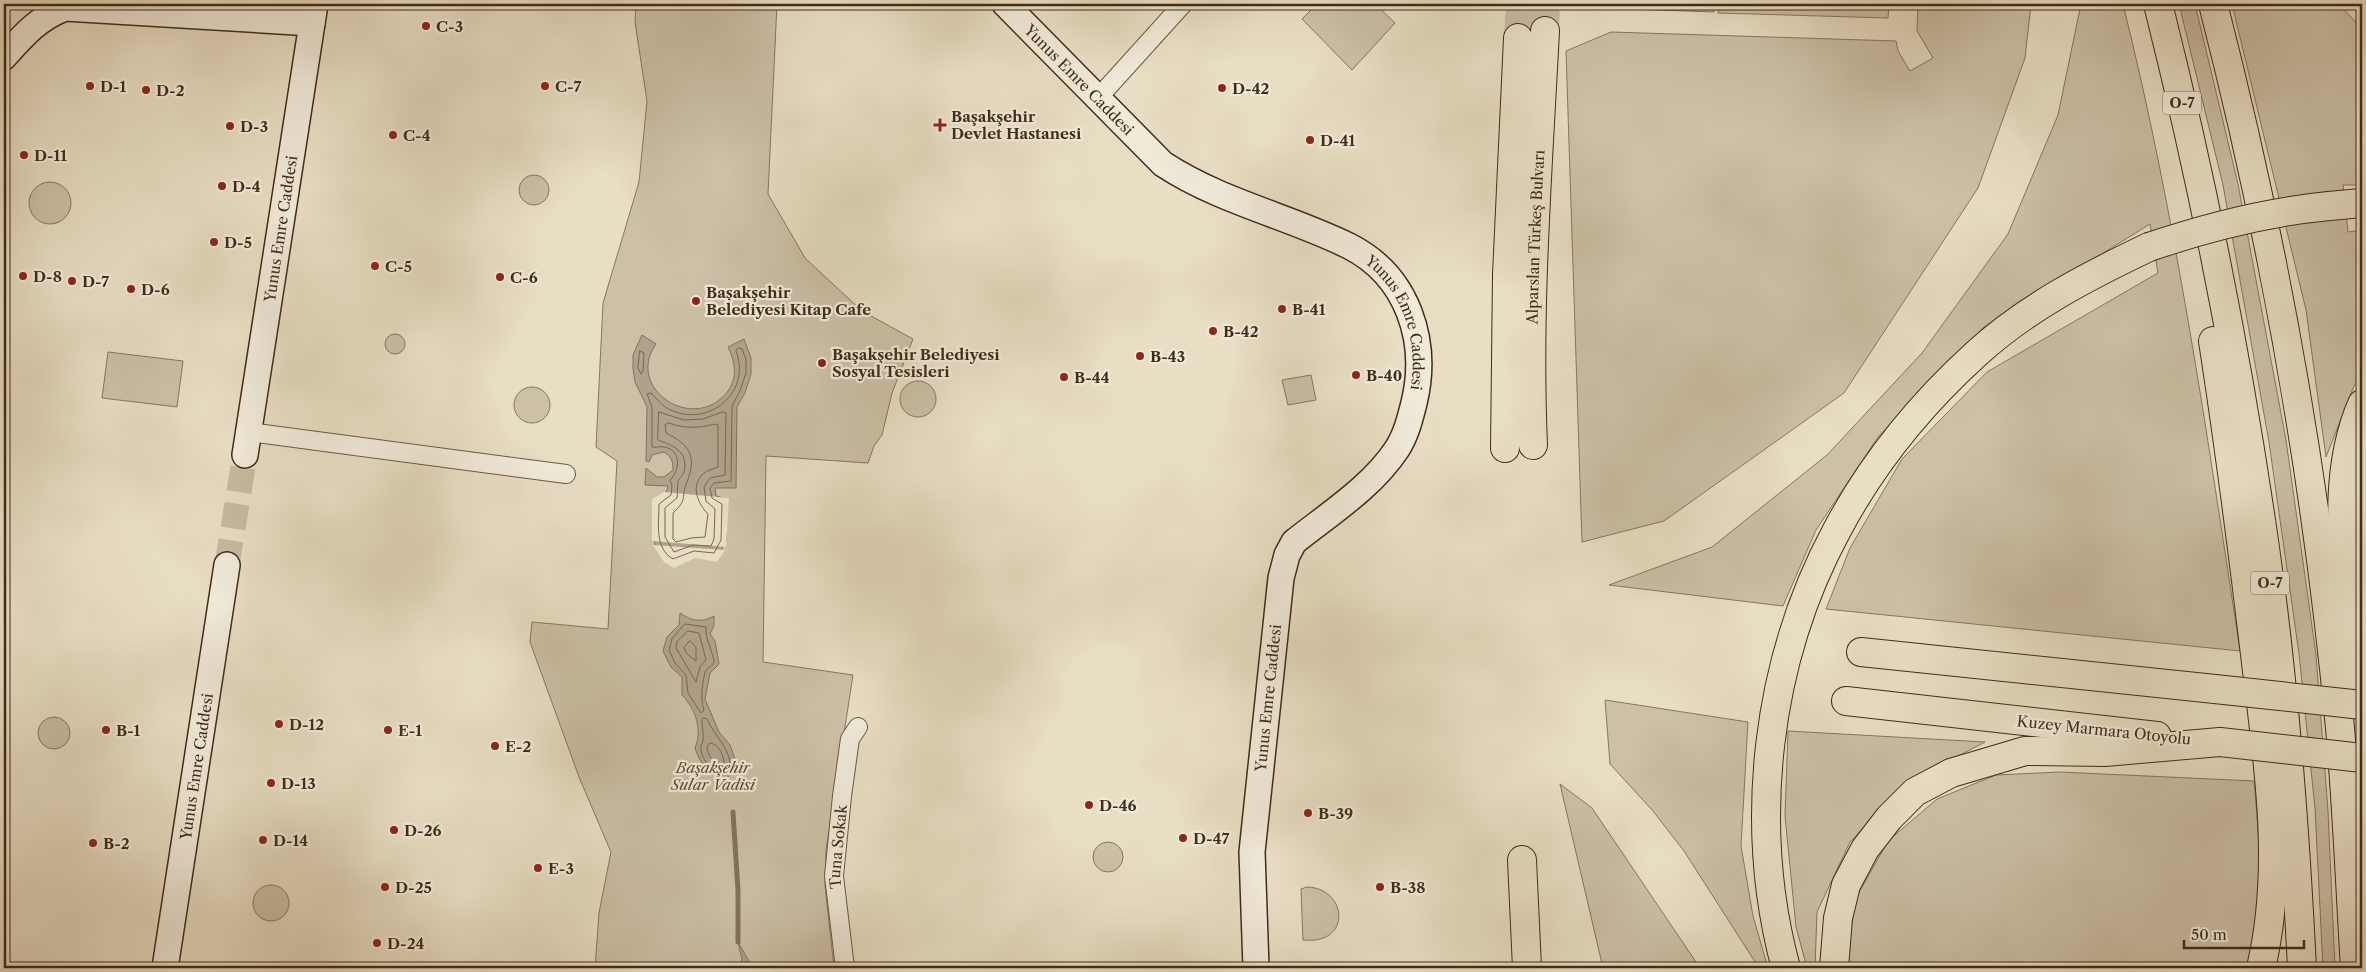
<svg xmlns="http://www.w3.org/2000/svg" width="2366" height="972" font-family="'Libre Caslon Text',serif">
	<rect width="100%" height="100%" fill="#e8dec4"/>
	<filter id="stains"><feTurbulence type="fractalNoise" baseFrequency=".004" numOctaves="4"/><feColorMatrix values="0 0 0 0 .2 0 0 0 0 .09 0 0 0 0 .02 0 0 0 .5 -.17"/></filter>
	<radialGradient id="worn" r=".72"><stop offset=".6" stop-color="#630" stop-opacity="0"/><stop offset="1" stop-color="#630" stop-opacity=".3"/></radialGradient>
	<g fill="#ccc0a7" stroke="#877660">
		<path d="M636,4h141l-9,190 37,64 57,53 51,28 -21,54 -10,42 -8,11 -6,17 -102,-7 -3,206 90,13 -27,175 -1,36 9,82h-239l4,-55 12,-61 -32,-75 -49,-135 2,-20 76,7 9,-168 -21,-14 7,-144 36,-121 8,-81 -12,-79z"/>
		<path d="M1317,4h58l20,19 -43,47 -50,-51z"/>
		<path d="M1543,4h171v8l-171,-6z"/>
		<path d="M1718,4h171l-1,14 -170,-5z"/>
		<path d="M1918,4h113l-6,54 -47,130 -134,205 -180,128 -82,21 -16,-491 45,-19 285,9 2,10 12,20 23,-13 -16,-27z"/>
		<path d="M2081,4h42c53,213 84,430 117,647l-414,-42 24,-61 52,-89 85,-87 171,-99 -8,-49 -166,103 -106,110 -62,93 -33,76 -174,-21 103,-38 115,-92 95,-102 86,-119 50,-119z"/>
		<path d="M2179,4h16l43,180 48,256 30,215 12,156 7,157h-12l-8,-160 -16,-154 -30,-212 -46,-257z"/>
		<path d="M2232,4h107l23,25v156h-19l5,47 14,-2v144l-8,12 -28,71 -20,-147z"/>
		<circle cx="534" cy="190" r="15"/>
		<circle cx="50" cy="203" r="21"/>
		<circle cx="395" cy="344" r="10"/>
		<path d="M108,352l75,9 -6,46 -75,-9z"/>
		<path d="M1311,375l5,25 -28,5 -6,-25z"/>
		<circle cx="918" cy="399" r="18"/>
		<circle cx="532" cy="405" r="18"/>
		<path d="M2362,451v129l-5,-64z"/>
		<path d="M1605,700l143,22 -7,124 12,70 15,52h-9l-75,-117 -31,-40 -43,-47z"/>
		<circle cx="54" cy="733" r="16"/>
		<path d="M1788,731l197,11 -79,41 -56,59 -33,70 -2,56h-8l-11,-41 -11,-111z"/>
		<path d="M2060,772l194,9c5,56 12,134 -7,187h-401l-1,-9 12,-63 31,-55 49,-42 59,-24z"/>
		<path d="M1560,784l32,24 108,160h-97z"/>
		<circle cx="1108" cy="857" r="15"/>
		<circle cx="271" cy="903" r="18"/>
		<path d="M1307,887c36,1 43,45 13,52 -5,2 -12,1 -17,1l-2,-51z"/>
	</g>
	<g fill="#b0a18a" stroke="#84725c">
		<path d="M642,335l14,9c-32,45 39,91 72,47 10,-15 7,-29 0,-44l16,-8 7,19v16l-6,19 -8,14 -1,81h-21l1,8 11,3 -1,42 -10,19 -60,-13 -3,-9 15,-52 -23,-1 1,-17 11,9h7l9,-7c0,-10 -2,-13 -9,-18l-12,3 -3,7 -3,-1 1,-54 -12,-25 -2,-13v-14z"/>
		<path d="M680,613c12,8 21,10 34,3v10l-4,8 5,7 4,23 -9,9 -5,26 14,33 11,13 6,17 -4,11 -4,4 -7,2c-15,-9 -21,-15 -26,-31 8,-18 0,-40 -13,-53v-18l-11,-10 -8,-16 4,-14 12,-12z"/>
		<path d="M738,942l15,26h-12l1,-9z"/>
	</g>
	<g fill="#e8dec4">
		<path d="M664,492l65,6 -3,49 -74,-6v-42z"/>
		<path d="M653,545l72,5 -8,12 -22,-4 -21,10 -10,-6z"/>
	</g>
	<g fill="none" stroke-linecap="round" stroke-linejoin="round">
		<g stroke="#796651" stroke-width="1">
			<path d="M739,348l3,1 4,10v14l-6,18 -8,15 -1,75 -17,2 -4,5 2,10 10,6 -1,36 -7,13 -20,-2 -21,8c-19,-11 -14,-36 -14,-55l12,-9 1,-9 -2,-6c10,-10 12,-30 -6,-33 -5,-1 -8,1 -12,0v-40l-5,-13 4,-1c4,4 9,10 14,14 39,24 88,-12 71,-56z"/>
			<path d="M640,351l4,2 -1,18 -2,3 -3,-6z"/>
			<path d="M659,412l25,8 19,-1 19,-7 4,1 -1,62 -15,3 -6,9 2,14 9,8 -1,30 -3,7 -18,-1 -19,7 -9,-15v-29l12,-10c1,-6 0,-11 1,-16 0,-3 5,-6 6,-10 5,-21 -12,-27 -26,-32z"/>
			<path d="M669,423c15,6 31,5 46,1l3,1v42c-5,2 -11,3 -15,7 -13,12 -5,30 5,40l-3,23 -14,1 -15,4 -3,-3v-26c16,-15 7,-15 14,-31 10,-26 3,-37 -21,-49l-1,-8z"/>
			<path d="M685,624l21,3c-1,11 5,21 8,33 1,6 -7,7 -9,12 -3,14 -5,25 -1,38l-3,3 -13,-20 -2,-18 -11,-12 -6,-13 3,-11z"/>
			<path d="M688,631l11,2 7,27 -6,7 -4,15 -20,-34 1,-6z"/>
			<path d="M690,641l6,6v14l-9,-7 -3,-6z"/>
			<path d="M704,718l3,1c7,16 20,26 23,43l-4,10c-12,2 -25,-12 -25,-23 -1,-4 1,-4 2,-8 1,-6 -1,-14 -1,-21z"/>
			<path d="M710,743c9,1 12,10 14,18l-2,4c-9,-1 -13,-8 -15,-17z"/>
		</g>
		<path stroke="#84725c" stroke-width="5" d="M733,812l5,79v51"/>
		<path stroke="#c7baa2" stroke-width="25" stroke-dasharray="25 12" stroke-linecap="butt" d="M227,565l18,-110"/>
		<g stroke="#c7baa2" stroke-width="28" stroke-dasharray="28 14" stroke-linecap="butt">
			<path d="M1545,31l1,-27"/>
			<path d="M1518,38l2,-34"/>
		</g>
		<defs>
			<g id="street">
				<path d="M1098,98l85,-94"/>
				<path d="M249,432l317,42"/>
				<path id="s1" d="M845,968l-11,-92 8,-80 8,-57 8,-12"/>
			</g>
			<g id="secondary">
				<path id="s2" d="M1005,4l158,160c58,38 125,52 186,82 59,30 80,95 65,157 -4,16 -8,32 -17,46 -25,38 -68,65 -103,93l-7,13 -6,23 -29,274 4,116"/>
				<path d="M4,57c19,-21 34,-39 61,-49l247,15"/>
				<path id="s3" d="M245,455l70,-451"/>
				<path id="s4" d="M165,968l62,-403"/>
			</g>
			<g id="primary">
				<path id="s5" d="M1533,445c-6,-138 5,-276 12,-414"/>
				<path d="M1505,448l2,-173 11,-237"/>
				<path d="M1522,860l5,108"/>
			</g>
			<g id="highway">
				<path d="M2158,4c45,179 81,361 107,544 20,139 30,280 37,420"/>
				<path d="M2213,4c61,237 104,480 127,724 7,80 10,160 15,240"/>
				<path d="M2329,206l33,-3"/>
				<path d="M2213,341c17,110 31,220 44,330 12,98 27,200 4,297"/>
				<path d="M1861,652l354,37"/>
				<path d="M2350,682c3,-92 -26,-190 12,-278"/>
				<path d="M1846,701l311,35"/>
				<path d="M1786,968c-39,-144 -20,-307 51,-438 35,-66 84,-126 139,-176 50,-46 112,-78 173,-107"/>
				<path d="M1834,968l4,-50 8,-33 19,-36 24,-31 26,-26 36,-19 74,-22 80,1 115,-10"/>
			</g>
		</defs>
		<use href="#street" stroke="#6c5843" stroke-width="20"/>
		<use href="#secondary" stroke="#422b18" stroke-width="28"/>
		<use href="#primary" stroke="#422b18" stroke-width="30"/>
		<use href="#highway" stroke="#422b18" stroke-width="30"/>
		<use href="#street" stroke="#f0ead9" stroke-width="18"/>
		<use href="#secondary" stroke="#f0ead9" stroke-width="25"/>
		<use href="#primary" stroke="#e8dec4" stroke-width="28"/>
		<use href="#highway" stroke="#e8dec4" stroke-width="28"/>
		<defs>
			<g id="highway-bridge">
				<path d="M2149,247c59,-20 117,-35 180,-41"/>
				<path d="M2215,689l147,16"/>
				<path d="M2220,742l142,16"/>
			</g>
		</defs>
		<use href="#highway-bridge" stroke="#422b18" stroke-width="30" stroke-linecap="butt"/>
		<use href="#highway-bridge" stroke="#e8dec4" stroke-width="28"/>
	</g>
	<g fill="#8f2418" stroke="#f0ead9" stroke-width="2">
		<circle cx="426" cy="26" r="5"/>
		<circle cx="90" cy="86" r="5"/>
		<circle cx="545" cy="86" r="5"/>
		<circle cx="1222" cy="88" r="5"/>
		<circle cx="146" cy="90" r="5"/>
		<path d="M937.5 117.5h5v5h5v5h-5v5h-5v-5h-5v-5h5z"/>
		<circle cx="230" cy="126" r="5"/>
		<circle cx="393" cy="135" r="5"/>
		<circle cx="1310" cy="140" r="5"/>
		<circle cx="24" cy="155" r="5"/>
		<circle cx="222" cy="186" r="5"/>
		<circle cx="214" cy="242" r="5"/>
		<circle cx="375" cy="266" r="5"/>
		<circle cx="23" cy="276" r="5"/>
		<circle cx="500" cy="277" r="5"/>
		<circle cx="72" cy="281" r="5"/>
		<circle cx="131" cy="289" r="5"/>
		<circle cx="696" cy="301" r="5"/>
		<circle cx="1282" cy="309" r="5"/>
		<circle cx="1213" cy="331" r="5"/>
		<circle cx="1140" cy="356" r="5"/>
		<circle cx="822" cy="363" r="5"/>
		<circle cx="1356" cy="375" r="5"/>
		<circle cx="1064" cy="377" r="5"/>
		<circle cx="279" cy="724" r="5"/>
		<circle cx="106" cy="730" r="5"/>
		<circle cx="388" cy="730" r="5"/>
		<circle cx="495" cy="746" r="5"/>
		<circle cx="271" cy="783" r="5"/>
		<circle cx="1089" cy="805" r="5"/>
		<circle cx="1308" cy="813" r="5"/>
		<circle cx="394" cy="830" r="5"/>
		<circle cx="1183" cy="838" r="5"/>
		<circle cx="263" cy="840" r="5"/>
		<circle cx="93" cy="843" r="5"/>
		<circle cx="538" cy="868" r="5"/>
		<circle cx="385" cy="887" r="5"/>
		<circle cx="1380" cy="887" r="5"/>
		<circle cx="377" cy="943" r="5"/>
	</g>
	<g text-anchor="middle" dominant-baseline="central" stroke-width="4.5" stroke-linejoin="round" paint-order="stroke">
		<g fill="#f0ead9" stroke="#766452" stroke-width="1">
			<rect x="2163" y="91.5" width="38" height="23" rx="4"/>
			<rect x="2251" y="571.5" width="38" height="23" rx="4"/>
		</g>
		<g font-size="14" font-weight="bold" fill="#422b18">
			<text x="2182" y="103">O-7</text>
			<text x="2270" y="583">O-7</text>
		</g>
		<g font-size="15" font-weight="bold" fill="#422b18" stroke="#f0ead9" text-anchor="start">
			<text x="436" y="26">C-3</text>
			<text x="100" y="86">D-1</text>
			<text x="555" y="86">C-7</text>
			<text x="1232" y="88">D-42</text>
			<text x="156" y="90">D-2</text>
			<text x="951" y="116">Başakşehir<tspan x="951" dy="17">Devlet Hastanesi</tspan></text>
			<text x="240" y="126">D-3</text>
			<text x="403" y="135">C-4</text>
			<text x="1320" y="140">D-41</text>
			<text x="34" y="155">D-11</text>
			<text x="232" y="186">D-4</text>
			<text x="224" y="242">D-5</text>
			<text x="385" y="266">C-5</text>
			<text x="33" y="276">D-8</text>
			<text x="510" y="277">C-6</text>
			<text x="82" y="281">D-7</text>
			<text x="141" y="289">D-6</text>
			<text x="706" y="292">Başakşehir<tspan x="706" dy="17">Belediyesi Kitap Cafe</tspan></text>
			<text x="1292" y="309">B-41</text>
			<text x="1223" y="331">B-42</text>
			<text x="832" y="354">Başakşehir Belediyesi<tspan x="832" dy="17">Sosyal Tesisleri</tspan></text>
			<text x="1150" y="356">B-43</text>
			<text x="1366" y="375">B-40</text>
			<text x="1074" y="377">B-44</text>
			<text x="289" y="724">D-12</text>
			<text x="116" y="730">B-1</text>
			<text x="398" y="730">E-1</text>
			<text x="505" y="746">E-2</text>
			<text x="281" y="783">D-13</text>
			<text x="1099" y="805">D-46</text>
			<text x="1318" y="813">B-39</text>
			<text x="404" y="830">D-26</text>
			<text x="1193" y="838">D-47</text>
			<text x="273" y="840">D-14</text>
			<text x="103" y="843">B-2</text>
			<text x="548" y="868">E-3</text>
			<text x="395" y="887">D-25</text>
			<text x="1390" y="887">B-38</text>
			<text x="387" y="943">D-24</text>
		</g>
		<g font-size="15" fill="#422b18" stroke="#f0ead9">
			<text stroke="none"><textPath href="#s2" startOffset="106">Yunus Emre Caddesi</textPath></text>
			<text stroke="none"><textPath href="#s3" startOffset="229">Yunus Emre Caddesi</textPath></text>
			<text stroke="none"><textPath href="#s5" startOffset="208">Alparslan Türkeş Bulvarı</textPath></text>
			<text stroke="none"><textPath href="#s2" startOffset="525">Yunus Emre Caddesi</textPath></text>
			<text transform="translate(1268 698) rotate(-84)">Yunus Emre Caddesi</text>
			<text transform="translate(2104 730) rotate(6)">Kuzey Marmara Otoyolu</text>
			<text stroke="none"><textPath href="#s4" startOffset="204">Yunus Emre Caddesi</textPath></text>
			<text stroke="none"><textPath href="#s1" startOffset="122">Tuna Sokak</textPath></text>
		</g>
		<g font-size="15" font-style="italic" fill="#5e4935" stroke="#f0ead9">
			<text x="713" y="767">Başakşehir<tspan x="713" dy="17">Sular Vadisi</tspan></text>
		</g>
	</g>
	<rect width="2366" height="972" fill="none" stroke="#e8dec4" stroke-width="20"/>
	<rect x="5" y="5" width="2356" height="962" fill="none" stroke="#422b18" stroke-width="2.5"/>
	<rect x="10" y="10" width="2346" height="952" fill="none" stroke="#422b18"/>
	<path d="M2184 940v8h120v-8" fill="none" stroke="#422b18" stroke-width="2.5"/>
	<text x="2191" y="940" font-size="15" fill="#422b18" stroke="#f0ead9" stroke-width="4" paint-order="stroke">50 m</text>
	<rect width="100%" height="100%" filter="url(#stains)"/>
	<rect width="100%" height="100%" fill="url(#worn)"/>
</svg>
